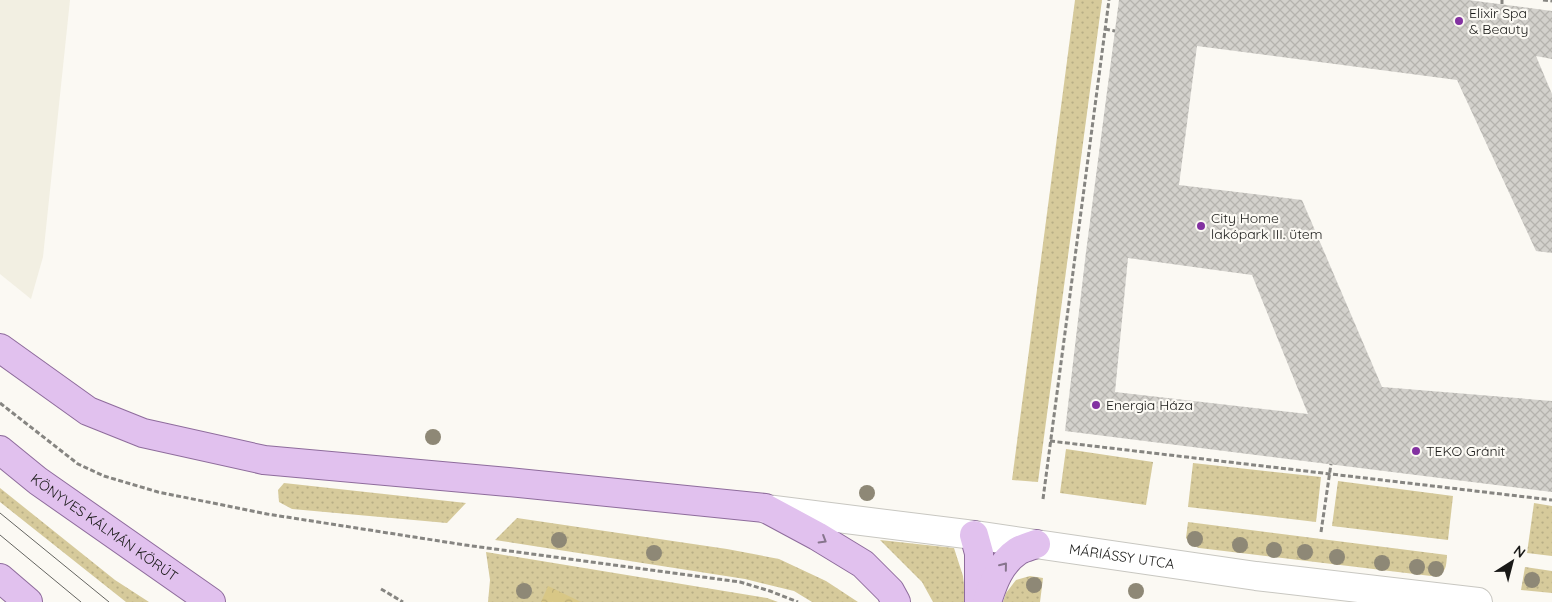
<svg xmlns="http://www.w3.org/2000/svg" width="1552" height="602" font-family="Quicksand,sans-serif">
	<defs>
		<pattern id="grass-dots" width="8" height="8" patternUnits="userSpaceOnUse" patternTransform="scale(1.25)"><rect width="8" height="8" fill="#d6ca9b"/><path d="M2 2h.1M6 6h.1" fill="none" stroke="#b7ad85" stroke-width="1.8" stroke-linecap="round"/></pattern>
		<pattern id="forest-crowns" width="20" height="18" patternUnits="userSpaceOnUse" patternTransform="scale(1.25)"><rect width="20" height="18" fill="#d8c786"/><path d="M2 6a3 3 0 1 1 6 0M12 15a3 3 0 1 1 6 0" fill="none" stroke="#b9aa73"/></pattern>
		<pattern id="building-cross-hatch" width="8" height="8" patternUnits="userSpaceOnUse" patternTransform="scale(1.25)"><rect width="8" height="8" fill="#d3d1cc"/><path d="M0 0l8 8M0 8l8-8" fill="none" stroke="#b5b3ae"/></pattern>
	</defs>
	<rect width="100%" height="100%" fill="#fbf9f3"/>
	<path fill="#f2efe2" d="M0,0h70l-27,257 -12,42 -31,-25z"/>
	<g fill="url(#grass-dots)">
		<path d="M1075,0h27l-64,482 -26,-2z"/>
		<path d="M1066,449l87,13 -7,43 -86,-12z"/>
		<path d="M1193,463l128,14 -5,45 -128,-15z"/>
		<path d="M1338,481l115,15 -5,44 -116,-14z"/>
		<path d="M284,483l182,20 -19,20 -155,-14 -13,-7 -1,-12z"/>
		<path d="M0,488l115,92 34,22h-23l-126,-100z"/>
		<path d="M1534,503l18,3v50l-25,-3z"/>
		<path d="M517,518l210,31 52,10 47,22 32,21h-46l-18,-11 -49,-12 -250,-39z"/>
		<path d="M1188,522l259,33c-1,14 -1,19 -16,21l-232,-28 -8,-3 -5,-7z"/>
		<path d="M880,540l74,8 9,28 3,26h-33l-11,-20z"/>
		<path d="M486,552l281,46 11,4h-290l2,-22z"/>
		<path d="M1525,567l27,4v22l-31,-3z"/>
		<path d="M1030,576l13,2 -3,24h-37l3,-9 10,-13z"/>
	</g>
	<path fill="url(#forest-crowns)" d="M548,586l33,16h-40z"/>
	<path fill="url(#building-cross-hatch)" fill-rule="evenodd" d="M1119,0h349l84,11v48l-16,-3 16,38v159l-16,-2 -79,-171 -260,-34 -18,139 123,15 80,187 170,14v91l-487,-61 21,-179zM1128,258l124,17 56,139 -193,-22z"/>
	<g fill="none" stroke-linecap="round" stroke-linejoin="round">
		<defs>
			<g id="street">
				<path id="s1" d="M766,509l208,26 282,41 222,26"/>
			</g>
			<g id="primary">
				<path d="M0,348l88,63 55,22 121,27 244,22 257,26 52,28 46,28 27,27 6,11"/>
				<path id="s2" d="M0,450l38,31 173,121"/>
				<path d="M974,535l5,18v49"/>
				<path d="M0,578l28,24"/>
				<path d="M987,602c6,-19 13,-39 31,-51 5,-3 13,-5 18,-7"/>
			</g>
		</defs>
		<use href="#street" stroke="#c8c7c1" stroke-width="30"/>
		<use href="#primary" stroke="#8e6c9c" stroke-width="30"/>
		<g stroke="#868581" stroke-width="3" stroke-dasharray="5 2.5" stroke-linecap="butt">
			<path d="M1543,0l9,1"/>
			<path d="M1502,4v-4"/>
			<path d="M1105,29l10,2"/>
			<path d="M0,403l78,61 26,12 54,16 109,22 198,31 275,37 30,9 28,11"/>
			<path d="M1050,441l502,59"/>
			<path d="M1043,499l66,-499"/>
			<path d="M1321,532l10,-68"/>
			<path d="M381,589l22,13"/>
		</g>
		<use href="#street" stroke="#fff" stroke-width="28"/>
		<use href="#primary" stroke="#e1c1ee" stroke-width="28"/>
		<g stroke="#646460" stroke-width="1">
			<path d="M0,513l109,89"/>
			<path d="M0,535l81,67"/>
		</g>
	</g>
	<g fill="#8e8876">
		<circle cx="433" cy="437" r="8"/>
		<circle cx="867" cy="493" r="8"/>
		<circle cx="1195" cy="539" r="8"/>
		<circle cx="559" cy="540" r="8"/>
		<circle cx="1240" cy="545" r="8"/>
		<circle cx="1274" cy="550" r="8"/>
		<circle cx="1305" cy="552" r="8"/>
		<circle cx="654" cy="553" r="8"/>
		<circle cx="1337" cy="557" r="8"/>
		<circle cx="1382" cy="563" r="8"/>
		<circle cx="1417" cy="567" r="8"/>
		<circle cx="1436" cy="569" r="8"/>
		<circle cx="1532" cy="580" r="8"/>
		<circle cx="1034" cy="585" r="8"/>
		<circle cx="524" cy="591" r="8"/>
		<circle cx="1136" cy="591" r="8"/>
	</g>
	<defs><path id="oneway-chevron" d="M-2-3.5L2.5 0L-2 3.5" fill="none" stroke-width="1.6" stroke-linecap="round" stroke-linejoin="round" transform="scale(1.25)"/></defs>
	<g stroke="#87758d">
		<use href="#oneway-chevron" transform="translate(823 540) rotate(31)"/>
		<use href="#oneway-chevron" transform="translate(1004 566) rotate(-51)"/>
	</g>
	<g fill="#8332a1" stroke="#fbf9f3" stroke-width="2">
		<circle cx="1459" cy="21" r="5"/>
		<circle cx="1201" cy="226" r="5"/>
		<circle cx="1096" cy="405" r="5"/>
		<circle cx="1416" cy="451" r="5"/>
	</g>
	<g text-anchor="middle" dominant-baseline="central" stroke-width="4.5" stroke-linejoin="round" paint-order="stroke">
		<g font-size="14" fill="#191917" stroke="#fbf9f3" text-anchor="start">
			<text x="1469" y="13">Elixir Spa<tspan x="1469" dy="16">&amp; Beauty</tspan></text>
			<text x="1211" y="218">City Home<tspan x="1211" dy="16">lakópark III. ütem</tspan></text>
			<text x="1106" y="405">Energia Háza</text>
			<text x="1426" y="451">TEKO Gránit</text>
		</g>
		<g font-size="14" fill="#191917" stroke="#fbf9f3">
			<text stroke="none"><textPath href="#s2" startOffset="130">KÖNYVES KÁLMÁN KÖRÚT</textPath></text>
			<text stroke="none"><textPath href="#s1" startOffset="359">MÁRIÁSSY UTCA</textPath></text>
		</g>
	</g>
	<g transform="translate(1512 562) rotate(36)" stroke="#fbf9f3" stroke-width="4" paint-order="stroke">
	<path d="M0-4L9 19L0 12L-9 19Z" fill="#191917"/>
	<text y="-8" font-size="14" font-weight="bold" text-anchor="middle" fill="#191917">N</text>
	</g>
</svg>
